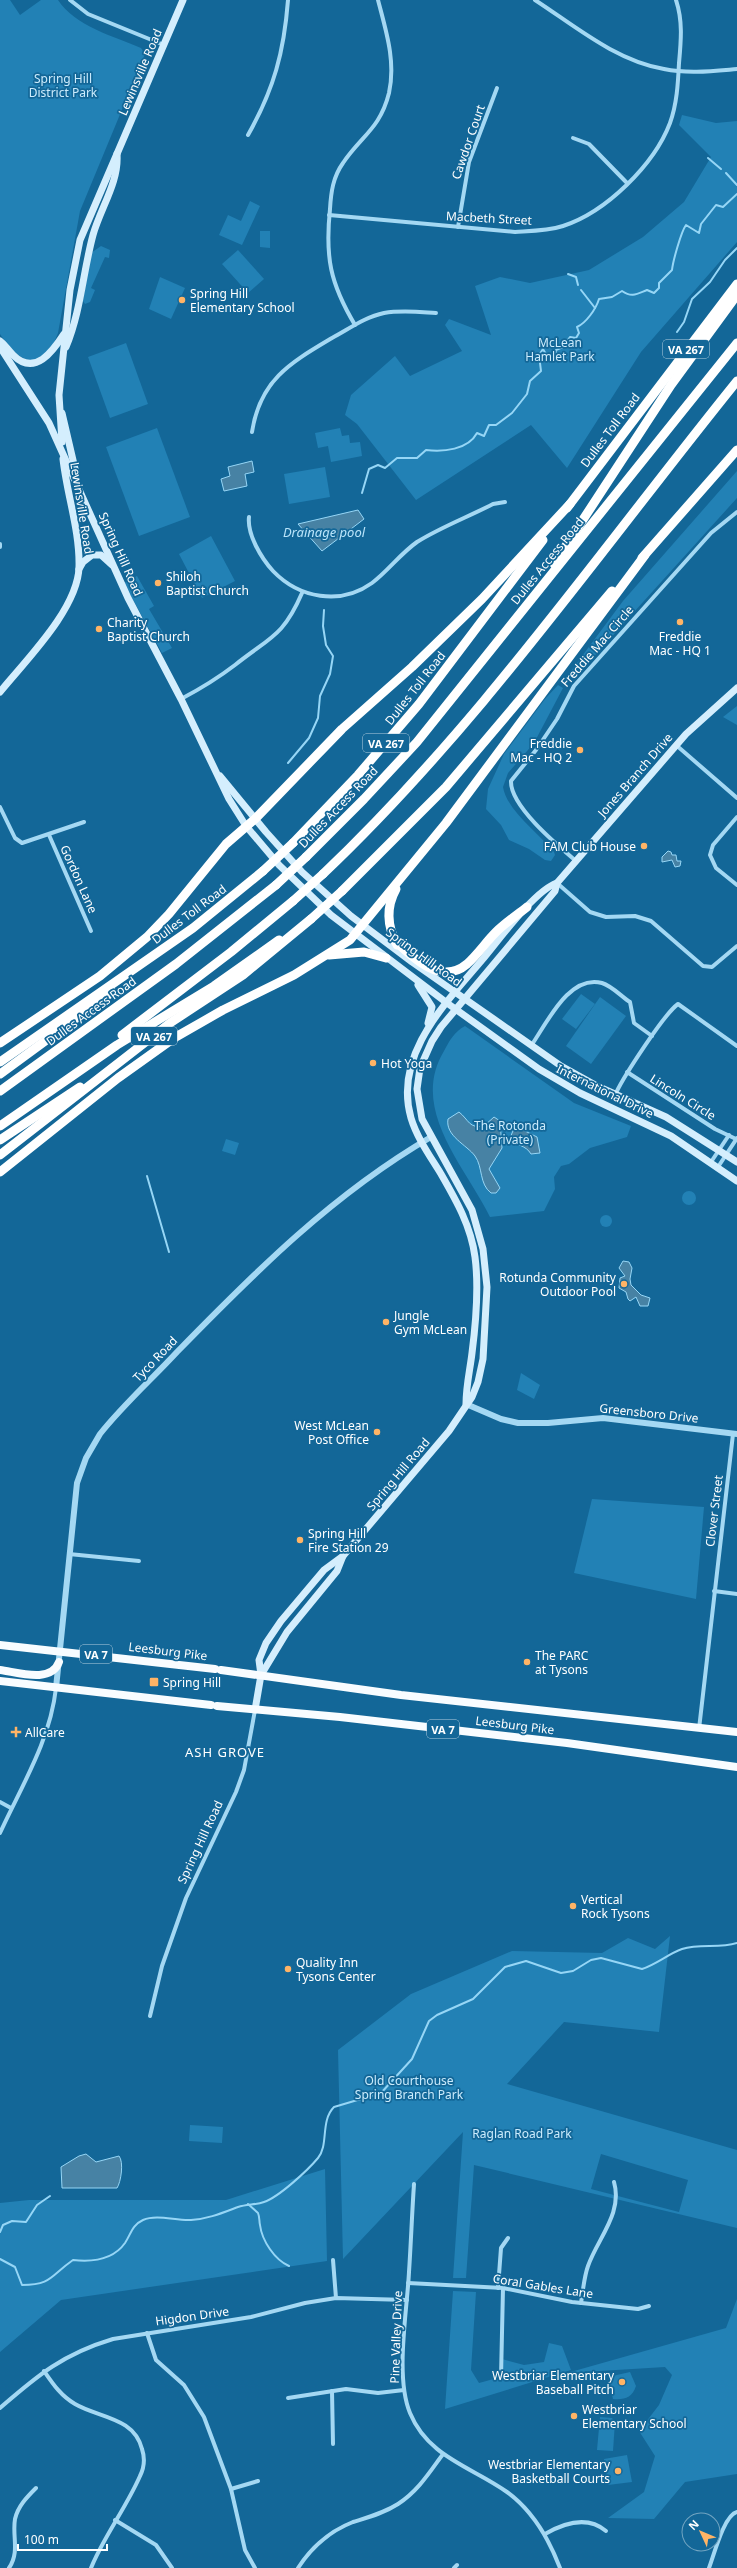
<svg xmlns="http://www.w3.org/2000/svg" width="737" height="2568" font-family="'Noto Sans',sans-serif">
	<rect width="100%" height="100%" fill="#136798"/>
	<g fill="#2281b5" fill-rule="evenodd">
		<path d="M0,0h10l10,15 21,-15h17c17,26 55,36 83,48l4,6 -65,157 -22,122c-15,40 -38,32 -58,1z"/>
		<path d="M682,115l34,8 21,-2v121l-96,110 -74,116 -36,-43 -115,75 -59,-76 -12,-9 6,-20 44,-39 15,20 52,-25 -17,-26 4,-6 42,16 -16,-49 25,-9 30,6 59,-13 54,-33 41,-35 27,-45 -32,-32z"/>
		<path d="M250,201l10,5 -18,39 -23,-10 9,-20 13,6z"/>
		<path d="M260,231h10v17l-10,-1z"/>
		<path d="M101,246l9,4 -1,8 -4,-1 -14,31 4,2 -5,12 -5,2 -2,-3 8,-48z"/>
		<path d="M238,250l26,29 -16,14 -26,-29z"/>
		<path d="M160,277l25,11 -14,31 -22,-10z"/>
		<path d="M126,343l22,61 -38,14 -22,-61z"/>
		<path d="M157,428l33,89 -51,19 -33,-89z"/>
		<path d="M340,428l2,8 7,-1 1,8 10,-1 2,14 -31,6 -3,-16 -10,2 -3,-15z"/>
		<path d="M325,467l5,30 -41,7 -5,-30z"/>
		<path d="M737,471v27l-150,166 -16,14 -3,-3 3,-4 52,-70z"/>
		<path d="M211,536l24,45 -33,17 -23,-44z"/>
		<path d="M137,576l17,30 -5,3 23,39 -10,5 -38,-70z"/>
		<path d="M558,685l5,3 -29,55 -26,30 -5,14c4,24 36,46 51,65l1,3 -4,6 -6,-1 -16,-11 -20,-9 -8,-15 -15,-16 2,-20 16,-35 41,-55z"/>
		<path d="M737,706v19l-14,-8z"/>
		<path d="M581,994l14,10 -19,25 -14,-10z"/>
		<path d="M600,997l26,19 -35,48 -25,-18z"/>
		<path d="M465,1026l109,77 57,23 -4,11 -37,11 -21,16 -8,2 -7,11 1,12 -11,22 -54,6c-25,-51 -81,-108 -46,-166 6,-11 10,-19 21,-25z"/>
		<path d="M226,1139l13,4 -4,12 -13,-4z"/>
		<circle cx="689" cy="1198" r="7"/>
		<circle cx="606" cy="1221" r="6"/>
		<path d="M521,1373l19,12 -6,14 -17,-9z"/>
		<path d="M592,1499l112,8 -8,92 -122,-26z"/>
		<path d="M670,1936l-11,96 -95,-10 -57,62 230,66v78l-263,-63 -8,113h-13l10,-146 -120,127 -5,-209 73,-56 101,-43 90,2 26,-15 27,11zM601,2154l87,26 -9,32 -88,-23z"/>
		<path d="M190,2125l33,2 -1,16 -33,-2z"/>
		<path d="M325,2169l2,92 -266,39 -61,52v-149l29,-3h197z"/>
		<path d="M453,2291l23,1 -5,78 8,13 22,-6 1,-18 22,6 20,-3 5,-19 13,3 9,24 -126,39z"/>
		<path d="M737,2299v175l-52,8 -31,37 -46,-1 36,-26 11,-36 -16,-25 20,-26 13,-30 -7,-8 -98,6 159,-45z"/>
		<path d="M630,2372l6,14c-4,12 -12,14 -23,13l-5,-22z"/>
		<path d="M600,2417l12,1 3,4 -2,29 -16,-1z"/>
		<path d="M627,2455l5,27 -24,3 -4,-26z"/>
	</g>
	<g fill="#4782a4" stroke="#96d6f6">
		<path d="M252,461l2,11 -9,2 2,12 -23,5 -3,-12 9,-3 -2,-9z"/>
		<path d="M358,510l6,9 -42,32 -24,-27z"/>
		<path d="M668,851l3,1 1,3h4l1,6h4l-1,5 -5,1 -3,-7 -10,2v-5z"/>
		<path d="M459,1112c10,8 10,17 25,14l10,-9 6,4 2,27 -13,21 11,19 -4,5h-5c-12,-9 -8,-26 -16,-37 -8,-11 -30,-20 -27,-37z"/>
		<path d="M515,1126l22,11 3,16 -9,1c-5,-9 -15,-8 -21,-16z"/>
		<path d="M623,1261l6,1 3,6 -2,11 1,6 10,10 9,3 -2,8h-8l-4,-9 -6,4 -2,-2 -2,-7 -7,-4 1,-10 5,-2 -6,-8z"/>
		<path d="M86,2154l10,8 23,-6c5,6 2,26 -2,32h-55l-1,-21 18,-11z"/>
	</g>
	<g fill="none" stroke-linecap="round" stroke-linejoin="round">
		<g stroke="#96d6f6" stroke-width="2">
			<path d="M708,158l13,11"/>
			<path d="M726,173l11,12"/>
			<path d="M568,274l8,3 2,8"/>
			<path d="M581,290l14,18"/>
			<path d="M677,332l7,-10 8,-23 18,-17 15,-22 12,-12"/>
			<path d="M362,493l7,-24 9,-4 7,3 12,-10h20l9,-8c17,2 42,0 51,-17l7,3 5,-11h7l16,-12 15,-19 3,-13 11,-10 -2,-16 4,-6 4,7 7,3 2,-9 7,-3 7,-10 6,1 3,-5 -2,-6c9,-4 19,-18 22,-28l13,-2 10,-6c10,7 15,3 25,-1l7,3 5,-5v-5l13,-13c1,-9 9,-38 14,-45l13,8 2,-9 15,-19 7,2 14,-13"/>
			<path d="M288,763l21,-25 9,-20 2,-22 10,-22 3,-18 -7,-11 -3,-19 1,-16"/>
			<path d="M147,1176l22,76"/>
			<path d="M248,2204l10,9c2,5 1,8 2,12 2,16 15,35 29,41"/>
			<path d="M0,2232l3,-7 9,-4 14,1 11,-17 13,-9"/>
			<path d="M0,2259l15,8 7,18c30,0 28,-9 51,-25 18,2 40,0 52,-17 6,-9 7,-18 18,-23 14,-6 33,1 48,0 17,-1 31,-7 47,-13 9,-3 18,-2 26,-5 15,-5 44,-32 54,-44 11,-13 2,-37 16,-51l47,-14 31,-34 17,-38 8,-6 36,-16 32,-32 21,-6 35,12 12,-2 18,-11 10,-2 41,11c15,-5 26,-15 40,-20 18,-6 37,0 55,-6"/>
		</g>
		<g stroke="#a4d8f3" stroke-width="4">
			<path d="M70,0l18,14 76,31"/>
			<path d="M535,0c40,26 81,61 129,69 24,5 49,2 73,0"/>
			<path d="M248,135c26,-46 36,-83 40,-135"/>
			<path d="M573,138l16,6 38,39"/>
			<path d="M329,215l186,17c16,-1 32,-1 48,-6 43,-14 91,-61 107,-103 7,-19 8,-40 9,-60 2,-22 4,-42 -3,-63"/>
			<path d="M458,227l11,-65 28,-74"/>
			<path d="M355,325c-25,-42 -30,-68 -25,-116 1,-17 3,-32 13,-46 18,-27 37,-34 46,-70 7,-32 -3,-62 -11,-93"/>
			<path d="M252,432c8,-52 38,-69 80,-94 17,-9 33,-21 52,-25 18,-3 35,-1 52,0"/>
			<path d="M249,517c-2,17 12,41 24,54 26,27 67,35 99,12 16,-12 28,-29 45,-41 24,-15 51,-25 76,-38l12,-2"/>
			<path d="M0,544v3"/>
			<path d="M181,699c19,-10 37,-21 54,-34 35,-28 48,-28 67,-72"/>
			<path d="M676,745l61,53"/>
			<path d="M0,807l15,31 7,5 62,-21"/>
			<path d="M737,817l-24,28 -3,10 6,13 21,17"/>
			<path d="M49,835l42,96"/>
			<path d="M576,861c-19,-16 -66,-55 -65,-80l25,-31 21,-31 17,-33 137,-153 26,-21"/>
			<path d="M557,883l33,29 16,5 29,-1 16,5 52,45 9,1 25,-21"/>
			<path d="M531,1046c16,-23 38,-72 71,-63 10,3 20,14 28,19l4,21 18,13"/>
			<path d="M627,1072l88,57 21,10"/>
			<path d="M616,1093c8,-17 48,-79 62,-89l59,42"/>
			<path d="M711,1162l18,-27"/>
			<path d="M718,1167l19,-29"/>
			<path d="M69,1554l70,7"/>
			<path d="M714,1591l23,3"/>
			<path d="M699,1729l34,-295"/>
			<path d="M0,1802l11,6"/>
			<path d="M0,1833c22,-48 50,-92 56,-145"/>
			<path d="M150,2016l12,-50 24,-68 50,-106 8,-22 11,-60"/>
			<path d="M414,2184c-2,29 -3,58 -5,88 -2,40 -14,105 1,141 18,44 62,54 97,79 26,19 42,47 53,76"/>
			<path d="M333,2260l3,38"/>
			<path d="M408,2283l95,5 69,14 66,7 11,-3"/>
			<path d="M498,2288l3,-40 7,-10"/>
			<path d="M581,2303c2,-12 3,-26 7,-37 10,-28 35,-53 26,-84"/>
			<path d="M147,2333l9,27 28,25 20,32 27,72 14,61 10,18"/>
			<path d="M44,2371c9,13 17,25 31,33 24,14 59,13 67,45 3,9 2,19 -2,27 -14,32 -36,60 -49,92"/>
			<path d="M501,2377l2,-89"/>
			<path d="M332,2391l1,53"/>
			<path d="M288,2398l58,-9 32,4 26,-3"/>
			<path d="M0,2408c38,-33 63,-54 113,-69l138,-22 54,-14 31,-5 71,2"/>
			<path d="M231,2489l27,-8"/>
			<path d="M115,2520l41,25 16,23"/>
			<path d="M545,2534c19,-11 42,-19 61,-3"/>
			<path d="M9,2568c11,-16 3,-32 6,-49 3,-13 12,-22 21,-31"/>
			<path d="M298,2568c13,-20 32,-37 55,-46 16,-5 31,-9 45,-18 20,-13 31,-31 45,-50"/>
			<path d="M454,2568l3,-3"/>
			<path d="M709,2568c5,-13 15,-53 28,-56"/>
		</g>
		<g stroke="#a4d8f3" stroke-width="6">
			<path d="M466,1404l35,15 17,4h30l55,-5 134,16"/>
			<path d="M56,1688l21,-205 9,-25 14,-24c23,-29 52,-55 77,-82 78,-80 156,-158 254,-215"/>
		</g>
		<g stroke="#d4eefd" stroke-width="7">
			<path d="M0,341c5,4 8,9 13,14 22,22 40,-4 51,-21"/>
			<path d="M0,347l49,76 79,175 53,101 48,100 17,27 33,39 52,50 116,88 92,66 41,24 91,43 66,45"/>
			<path d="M66,347c15,-36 17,-75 27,-112 8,-28 26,-53 24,-81"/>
			<path d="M62,413l14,60"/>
			<path d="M62,442l-3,-47 11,-105 10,-50 103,-240"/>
			<path d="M79,569l4,-7 9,-7h9l11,10"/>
			<path d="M0,692c25,-31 78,-83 79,-125 1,-36 -12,-72 -16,-108"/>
			<path d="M220,776l46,56 36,40 49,44 61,46 149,104 36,20 69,31 71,45"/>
			<path d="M418,985l14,22 -4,16"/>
			<path d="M466,1404c0,-18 4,-34 6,-51 4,-31 7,-66 3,-96 -4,-31 -19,-57 -34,-83 -11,-18 -24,-36 -30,-56 -18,-63 34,-114 71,-158 16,-19 53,-70 75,-77"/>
			<path d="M261,1675l26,-43 50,-61 6,-15"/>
			<path d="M255,1710l6,-35 -2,-15 7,-17 15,-22 43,-51 19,-14 106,-125 23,-34 6,-15 5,-23 4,-72 -4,-38 -11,-39 -50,-91 -5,-30 3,-21 12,-27 9,-14 114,-136 2,-8 129,-149 51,-46"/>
		</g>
		<g stroke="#f8fcff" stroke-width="8">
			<path d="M0,1645l215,24"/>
			<path d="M0,1670c17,2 51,14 59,-8"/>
			<path d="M221,1670l180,25 336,37"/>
			<path d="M0,1681l211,24"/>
			<path d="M217,1706l123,11 227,26 170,24"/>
		</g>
		<g stroke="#fff" stroke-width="9">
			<path d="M567,508l170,-224"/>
			<path d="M642,558l95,-108"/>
			<path d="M554,564l117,-179 66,-90"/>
			<path d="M293,843l65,-68 61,-71 124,-164"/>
			<path d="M306,857l58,-58 53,-57 320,-399"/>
			<path d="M323,874c156,-148 279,-326 414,-493"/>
			<path d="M396,889c-10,18 -9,37 1,56"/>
			<path d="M342,891l104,-104 166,-196"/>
			<path d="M394,940c19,18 47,46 73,24 11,-10 19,-22 29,-32 9,-9 21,-17 31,-25"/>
			<path d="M329,955l35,-3 22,6"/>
			<path d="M122,1035l109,-83 62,-51"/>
			<path d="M0,1043l100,-67 47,-39 22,-23 57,-70 29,-25 87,-90 70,-62 70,-68 88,-95"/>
			<path d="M0,1062l193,-134 70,-57"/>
			<path d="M0,1074l112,-82"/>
			<path d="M0,1091l176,-127 100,-79"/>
			<path d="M0,1126l117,-81 97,-59 65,-46"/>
			<path d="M0,1140l80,-53"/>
			<path d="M0,1155l170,-132 73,-48 68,-56"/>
			<path d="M0,1172l118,-94 56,-40 49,-28 71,-35 56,-35 96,-117 199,-268"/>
		</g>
		<g stroke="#fff" stroke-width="9">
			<path d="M263,871l30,-28"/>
			<path d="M276,885l30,-28"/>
			<path d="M293,901l30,-27"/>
			<path d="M311,919l31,-28"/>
		</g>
	</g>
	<g fill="#ffb466" stroke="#136798" stroke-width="1.5">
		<circle cx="182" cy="300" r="4"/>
		<circle cx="158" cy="583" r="4"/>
		<circle cx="680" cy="622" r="4"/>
		<circle cx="99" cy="629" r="4"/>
		<circle cx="580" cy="750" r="4"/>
		<circle cx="644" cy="846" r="4"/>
		<circle cx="373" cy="1063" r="4"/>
		<circle cx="624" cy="1284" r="4"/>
		<circle cx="386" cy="1322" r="4"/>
		<circle cx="377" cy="1432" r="4"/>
		<circle cx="300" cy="1540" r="4"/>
		<circle cx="527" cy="1662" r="4"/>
		<rect x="149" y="1677" width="10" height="10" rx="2"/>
		<path d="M14 1726h4v4h4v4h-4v4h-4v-4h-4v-4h4z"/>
		<circle cx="573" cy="1906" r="4"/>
		<circle cx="288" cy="1969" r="4"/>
		<circle cx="622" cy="2382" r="4"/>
		<circle cx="574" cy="2416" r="4"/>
		<circle cx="618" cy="2471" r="4"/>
	</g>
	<g text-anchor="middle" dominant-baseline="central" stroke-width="3.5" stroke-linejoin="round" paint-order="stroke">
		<g fill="#136798" stroke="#b8d1e0" stroke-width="1">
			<rect x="663" y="340" width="46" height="18" rx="3"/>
			<rect x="363" y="734" width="46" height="18" rx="3"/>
			<rect x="131" y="1027" width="46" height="18" rx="3"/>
			<rect x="80" y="1645" width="32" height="18" rx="3"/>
			<rect x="427" y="1720" width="32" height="18" rx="3"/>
		</g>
		<g font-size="11" font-weight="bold" fill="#fff">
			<text x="686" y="349">VA 267</text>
			<text x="386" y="743">VA 267</text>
			<text x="154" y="1036">VA 267</text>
			<text x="96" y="1654">VA 7</text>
			<text x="443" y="1729">VA 7</text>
		</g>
		<g font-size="12" fill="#fff" stroke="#136798">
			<text transform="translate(140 72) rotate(-67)">Lewinsville Road</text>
			<text transform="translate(468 142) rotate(-71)">Cawdor Court</text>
			<text transform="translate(489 218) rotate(3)">Macbeth Street</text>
			<text transform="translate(610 430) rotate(-53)">Dulles Toll Road</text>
			<text transform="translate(82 508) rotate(81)">Lewinsville Road</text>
			<text transform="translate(121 554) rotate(66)">Spring Hill Road</text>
			<text transform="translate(547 561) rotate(-51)">Dulles Access Road</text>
			<text transform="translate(597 646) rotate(-49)">Freddie Mac Circle</text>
			<text transform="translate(415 688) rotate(-52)">Dulles Toll Road</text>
			<text transform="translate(635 775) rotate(-49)">Jones Branch Drive</text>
			<text transform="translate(338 807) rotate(-46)">Dulles Access Road</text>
			<text transform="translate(79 879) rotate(66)">Gordon Lane</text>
			<text transform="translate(189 914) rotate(-37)">Dulles Toll Road</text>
			<text transform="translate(424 957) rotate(36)">Spring Hill Road</text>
			<text transform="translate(91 1011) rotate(-36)">Dulles Access Road</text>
			<text transform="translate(605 1091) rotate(26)">International Drive</text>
			<text transform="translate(683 1097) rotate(32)">Lincoln Circle</text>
			<text transform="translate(155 1359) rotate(-46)">Tyco Road</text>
			<text transform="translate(649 1413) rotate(6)">Greensboro Drive</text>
			<text transform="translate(398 1474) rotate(-50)">Spring Hill Road</text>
			<text transform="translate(714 1511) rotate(-83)">Clover Street</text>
			<text transform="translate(168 1651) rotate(7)">Leesburg Pike</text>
			<text transform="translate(515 1725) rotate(7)">Leesburg Pike</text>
			<text transform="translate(200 1842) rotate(-65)">Spring Hill Road</text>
			<text transform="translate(543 2286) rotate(9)">Coral Gables Lane</text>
			<text transform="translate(192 2316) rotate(-8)">Higdon Drive</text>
			<text transform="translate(396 2337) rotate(-88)">Pine Valley Drive</text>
		</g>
		<g font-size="12" fill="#ccecfd" stroke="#136798">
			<text x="63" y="78">Spring Hill<tspan x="63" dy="14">District Park</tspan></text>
			<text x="560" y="342">McLean<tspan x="560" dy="14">Hamlet Park</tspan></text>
			<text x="510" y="1125">The Rotonda<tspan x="510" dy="14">(Private)</tspan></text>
			<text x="409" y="2080">Old Courthouse<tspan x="409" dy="14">Spring Branch Park</tspan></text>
			<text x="522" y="2133">Raglan Road Park</text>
		</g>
		<g font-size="12" fill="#fff" stroke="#136798" text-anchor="start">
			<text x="190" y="293">Spring Hill<tspan x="190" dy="14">Elementary School</tspan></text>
			<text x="166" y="576">Shiloh<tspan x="166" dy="14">Baptist Church</tspan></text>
			<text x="107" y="622">Charity<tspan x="107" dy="14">Baptist Church</tspan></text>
			<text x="680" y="636" text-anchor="middle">Freddie<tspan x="680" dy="14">Mac - HQ 1</tspan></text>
			<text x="572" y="743" text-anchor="end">Freddie<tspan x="572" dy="14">Mac - HQ 2</tspan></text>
			<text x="636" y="846" text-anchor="end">FAM Club House</text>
			<text x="381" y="1063">Hot Yoga</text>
			<text x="616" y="1277" text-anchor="end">Rotunda Community<tspan x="616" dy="14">Outdoor Pool</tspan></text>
			<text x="394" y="1315">Jungle<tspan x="394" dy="14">Gym McLean</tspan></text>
			<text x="369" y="1425" text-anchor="end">West McLean<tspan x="369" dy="14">Post Office</tspan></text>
			<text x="308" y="1533">Spring Hill<tspan x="308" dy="14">Fire Station 29</tspan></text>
			<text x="535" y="1655">The PARC<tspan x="535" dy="14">at Tysons</tspan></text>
			<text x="163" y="1682">Spring Hill</text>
			<text x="25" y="1732">AllCare</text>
			<text x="581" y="1899">Vertical<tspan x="581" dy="14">Rock Tysons</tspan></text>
			<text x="296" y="1962">Quality Inn<tspan x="296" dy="14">Tysons Center</tspan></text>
			<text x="614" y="2375" text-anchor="end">Westbriar Elementary<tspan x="614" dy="14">Baseball Pitch</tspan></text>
			<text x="582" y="2409">Westbriar<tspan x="582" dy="14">Elementary School</tspan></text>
			<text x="610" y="2464" text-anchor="end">Westbriar Elementary<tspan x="610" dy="14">Basketball Courts</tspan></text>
		</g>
		<g font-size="13" font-style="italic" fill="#b9e4fa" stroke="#136798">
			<text x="324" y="532">Drainage pool</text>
		</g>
		<g font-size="13" letter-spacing="1" fill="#fff" stroke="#136798">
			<text x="225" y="1752">ASH GROVE</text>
		</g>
	</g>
	<g transform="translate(701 2532) rotate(314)"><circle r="19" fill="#136798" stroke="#71a4c1"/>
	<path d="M0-3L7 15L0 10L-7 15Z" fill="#ffb466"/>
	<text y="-6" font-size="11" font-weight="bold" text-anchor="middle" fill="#ffffff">N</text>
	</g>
	<path d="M18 2544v6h89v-6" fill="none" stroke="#ffffff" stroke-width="2"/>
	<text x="24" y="2544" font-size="12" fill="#ffffff" stroke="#136798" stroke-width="3" paint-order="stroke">100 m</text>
</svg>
